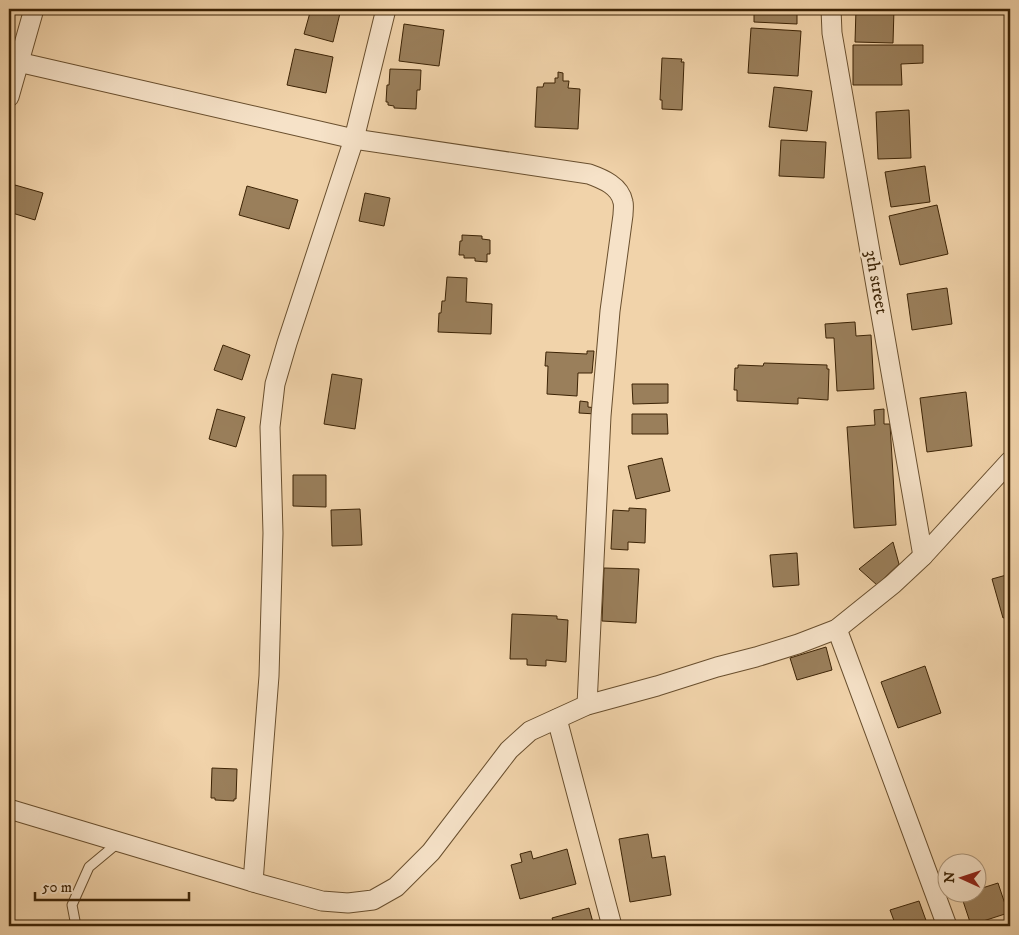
<svg xmlns="http://www.w3.org/2000/svg" width="1019" height="935" font-family="'IM FELL DW Pica',serif">
	<rect width="100%" height="100%" fill="#f1d3aa"/>
	<filter id="stains"><feTurbulence type="fractalNoise" baseFrequency=".004" numOctaves="4"/><feColorMatrix values="0 0 0 0 .2 0 0 0 0 .09 0 0 0 0 .02 0 0 0 .5 -.17"/></filter>
	<radialGradient id="worn" r=".72"><stop offset=".6" stop-color="#630" stop-opacity="0"/><stop offset="1" stop-color="#630" stop-opacity=".3"/></radialGradient>
	<g fill="#9a7f5b" stroke="#3c2305">
		<path d="M311,9h30l-8,33 -29,-8z"/>
		<path d="M754,9h43v15l-43,-2z"/>
		<path d="M856,9h38l-1,34 -38,-1z"/>
		<path d="M404,24l40,6 -5,36 -40,-5z"/>
		<path d="M751,28l50,3 -3,45 -50,-3z"/>
		<path d="M853,45h70v18l-22,1 1,21h-49z"/>
		<path d="M295,49l38,8 -7,36 -39,-8z"/>
		<path d="M662,58l20,1 -1,3h3l-2,48 -20,-1v-9h-2z"/>
		<path d="M390,69l31,1 -1,20h-3l-1,19 -22,-1v-2l-6,-1v-3h-2l1,-17h2z"/>
		<path d="M558,72l5,1v8h6l-1,7 12,1 -2,40 -43,-2 2,-40h6l1,-4h11v-5h3z"/>
		<path d="M774,87l38,4 -5,40 -38,-4z"/>
		<path d="M909,110l2,48 -33,1 -2,-47z"/>
		<path d="M781,140l45,2 -2,36 -45,-2z"/>
		<path d="M925,166l5,36 -39,5 -6,-35z"/>
		<path d="M15,185l28,8 -8,27 -26,-8v-6z"/>
		<path d="M247,186l51,14 -9,29 -50,-14z"/>
		<path d="M365,193l25,5 -6,28 -25,-5z"/>
		<path d="M937,205l11,49 -48,11 -11,-49z"/>
		<path d="M462,235l20,1v3l8,1v14h-3v8l-12,-1v-3h-11v-3h-5l1,-14h2z"/>
		<path d="M447,277l20,1 -1,24 26,2 -1,30 -53,-2 1,-19h2l1,-12h3z"/>
		<path d="M947,288l5,36 -40,6 -5,-36z"/>
		<path d="M855,322l1,14 15,-1 3,54 -37,2 -3,-53h-8l-1,-14z"/>
		<path d="M223,345l27,10 -8,25 -28,-10z"/>
		<path d="M587,351h7l-2,22h-14l-1,23 -30,-2 1,-28h-3l1,-14 41,2z"/>
		<path d="M764,363l63,2v4h2l-1,31 -30,-2v6l-61,-3v-11h-3l1,-22h3v-3l25,1z"/>
		<path d="M332,374l30,5 -7,50 -31,-5z"/>
		<path d="M632,384h36v19l-35,1z"/>
		<path d="M966,392l6,54 -45,6 -7,-54z"/>
		<path d="M580,401l8,1v5l8,1v6l-17,-1z"/>
		<path d="M217,409l28,8 -9,30 -27,-8z"/>
		<path d="M884,409v15h6l6,101 -42,3 -7,-101 28,-2 -1,-15z"/>
		<path d="M632,414h35l1,20h-36z"/>
		<path d="M662,458l8,33 -34,8 -8,-33z"/>
		<path d="M293,475h33v32l-33,-1z"/>
		<path d="M629,508l17,1 -1,34 -17,-1v8l-17,-1 2,-39 16,1z"/>
		<path d="M360,509l2,36 -30,1 -1,-36z"/>
		<path d="M893,542l6,22 -22,21 -18,-16z"/>
		<path d="M797,553l2,32 -26,2 -3,-32z"/>
		<path d="M604,568l35,1 -3,54 -34,-2z"/>
		<path d="M1010,574v42l-7,2 -11,-39z"/>
		<path d="M512,614l45,2v3l11,1 -2,42 -20,-2v6l-19,-1v-6h-17z"/>
		<path d="M826,647l6,23 -35,10 -7,-22z"/>
		<path d="M925,666l16,47 -43,15 -17,-46z"/>
		<path d="M212,768l25,1 -1,30h-2v2l-19,-1v-2h-4z"/>
		<path d="M648,834l4,24 13,-2 6,39 -41,7 -11,-63z"/>
		<path d="M567,849l9,35 -56,15 -9,-34 11,-3 -2,-8 11,-3 2,8z"/>
		<path d="M998,883l10,30 -37,12 -10,-30 7,-3h8v-2z"/>
		<path d="M919,901l9,25h-32l-6,-16z"/>
		<path d="M589,908l5,18h-39l-3,-8z"/>
	</g>
	<g fill="none" stroke-linecap="round" stroke-linejoin="round">
		<defs>
			<path id="lane" d="M76,926l-4,-21 17,-38 30,-25"/>
			<g id="street">
				<path d="M831,9l1,24 91,523"/>
				<path d="M18,62l336,77 235,35c14,5 31,12 34,28 1,4 0,9 0,13l-13,96 -9,105 -14,289"/>
				<path d="M9,97l25,-88"/>
				<path d="M837,629l110,297"/>
				<path d="M557,719l55,207"/>
				<path d="M9,809l244,73 69,19 26,2 25,-3 23,-13 35,-35 78,-102 21,-19 57,-26 70,-19 60,-19 39,-10 42,-13 39,-15 56,-45 30,-28 87,-95"/>
				<path d="M253,882l16,-206 4,-143 -3,-106 5,-43 12,-41 67,-204 32,-130"/>
			</g>
		</defs>
		<use href="#lane" stroke="#694f2e" stroke-width="11"/>
		<use href="#street" stroke="#694f2e" stroke-width="21"/>
		<use href="#lane" stroke="#f6e2c8" stroke-width="9"/>
		<use href="#street" stroke="#f6e2c8" stroke-width="19"/>
	</g>
	<g text-anchor="middle" dominant-baseline="central" stroke-width="5" stroke-linejoin="round" paint-order="stroke">
		<g font-size="18" fill="#3c2305" stroke="#f6e2c8">
			<text transform="translate(876 282) rotate(80)">3th street</text>
		</g>
	</g>
	<rect width="1019" height="935" fill="none" stroke="#f1d3aa" stroke-width="30"/>
	<rect x="10" y="10" width="999" height="915" fill="none" stroke="#3c2305" stroke-width="2.5"/>
	<rect x="15" y="15" width="989" height="905" fill="none" stroke="#3c2305"/>
	<g transform="translate(962 878) rotate(273)"><circle r="24" fill="#f6e2c8" stroke="#ac967a"/>
	<path d="M0-4L9 19L0 12L-9 19Z" fill="#8f2418"/>
	<text y="-8" font-size="14" font-weight="bold" text-anchor="middle" fill="#3c2305">N</text>
	</g>
	<path d="M35 892v8h154v-8" fill="none" stroke="#3c2305" stroke-width="2.5"/>
	<text x="42" y="892" font-size="15" fill="#3c2305" stroke="#f6e2c8" stroke-width="4" paint-order="stroke">50 m</text>
	<rect width="100%" height="100%" filter="url(#stains)"/>
	<rect width="100%" height="100%" fill="url(#worn)"/>
</svg>
